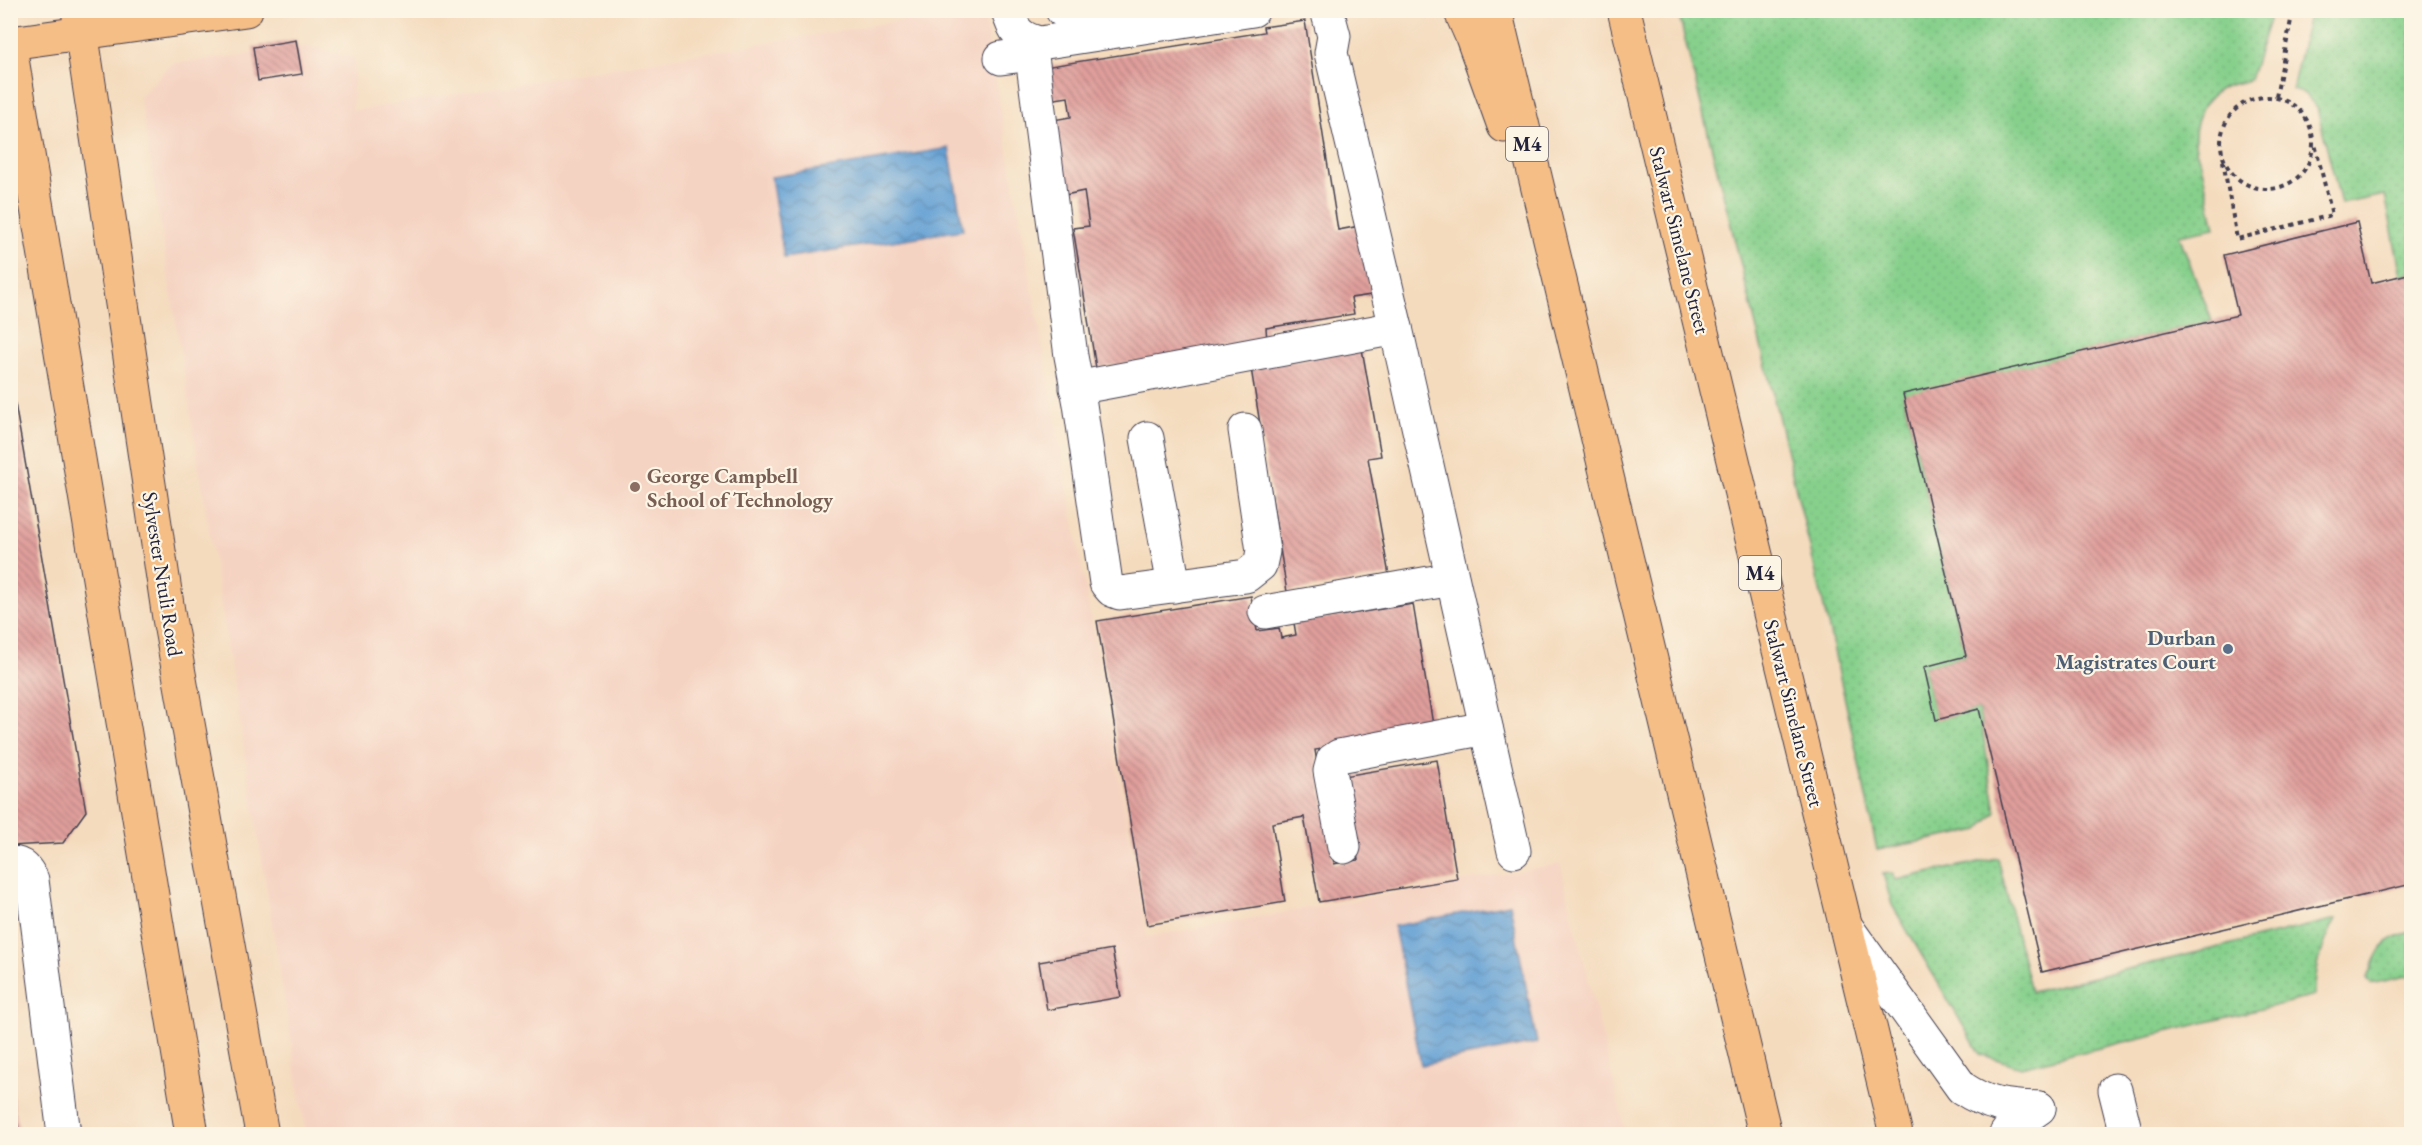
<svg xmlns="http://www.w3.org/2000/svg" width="2422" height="1145" font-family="'EB Garamond',serif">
	<defs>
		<pattern id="grass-dots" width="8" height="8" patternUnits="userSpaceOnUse" patternTransform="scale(1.5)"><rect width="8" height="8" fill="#87d08c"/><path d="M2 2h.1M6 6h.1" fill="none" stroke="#74b27a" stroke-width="1.8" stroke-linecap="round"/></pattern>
		<pattern id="water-waves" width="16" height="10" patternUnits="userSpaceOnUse" patternTransform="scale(1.5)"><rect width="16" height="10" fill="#63a0d4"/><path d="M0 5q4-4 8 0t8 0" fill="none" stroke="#5182ad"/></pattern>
		<pattern id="building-back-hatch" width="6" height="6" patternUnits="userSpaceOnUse" patternTransform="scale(1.5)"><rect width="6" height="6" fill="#e09f9b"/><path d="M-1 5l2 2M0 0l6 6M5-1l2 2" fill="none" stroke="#b58180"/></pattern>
	</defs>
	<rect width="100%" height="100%" fill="#fcf5e5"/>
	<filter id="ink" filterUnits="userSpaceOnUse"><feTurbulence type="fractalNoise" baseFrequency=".0167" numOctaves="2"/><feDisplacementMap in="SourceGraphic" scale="12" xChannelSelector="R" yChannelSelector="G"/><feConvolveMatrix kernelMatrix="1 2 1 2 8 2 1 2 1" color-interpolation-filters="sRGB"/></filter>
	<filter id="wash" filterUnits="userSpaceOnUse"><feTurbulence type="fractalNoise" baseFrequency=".008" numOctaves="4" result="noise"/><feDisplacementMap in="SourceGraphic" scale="24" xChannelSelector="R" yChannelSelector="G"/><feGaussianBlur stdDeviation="1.35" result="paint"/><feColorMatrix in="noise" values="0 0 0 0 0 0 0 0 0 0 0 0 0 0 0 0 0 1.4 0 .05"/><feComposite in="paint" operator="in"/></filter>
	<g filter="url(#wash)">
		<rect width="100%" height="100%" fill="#f4dbbe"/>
		<path fill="#f5d3c2" d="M959,11h24l164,926 413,-73 66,270h-1320l-166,-1037 32,-33 136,-18 47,12 -3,53z"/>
		<g fill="url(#grass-dots)" stroke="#547964" stroke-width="1.5">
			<path d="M1678,11h594l-22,69c-8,3 -20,3 -28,8 -25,14 -34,50 -21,75l14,65 -36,7 33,86 -309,74 63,261 -42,11 12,52 43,-10 17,103 -17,18 -102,20c-57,-281 -131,-560 -199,-839z"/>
			<path d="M2310,11h101v262l-10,2 -16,-80 -44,9 -24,-96 -12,-14 -13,-4z"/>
			<path d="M1998,858l33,134 305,-73c-13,24 -22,49 -21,77l-294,71 -41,-13 -88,-149 -9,-31 10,-1 2,7z"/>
			<path d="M2411,932v43l-40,9 -4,-6c11,-28 14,-39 44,-46z"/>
		</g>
		<g fill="url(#water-waves)" stroke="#426188" stroke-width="1.5">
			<path d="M949,148l14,82 -179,28 -13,-81z"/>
			<path d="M1510,904l27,139 -116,22 -27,-139z"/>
		</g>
		<g id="blocks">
			<g fill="url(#building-back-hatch)">
				<path d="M1305,21l33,209 22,-4 11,69 -20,3 3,16 -88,14 1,13 -171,27 -23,-140 16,-2 -5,-35 -19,4 -12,-75 18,-3 -3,-20 -19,3 -5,-33 220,-35 -1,-5z"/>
				<path d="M296,40l6,34 -44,7 -5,-34z"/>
				<path d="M2357,222l14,61 41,-10v611l-370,88 -63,-263 -43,11 -12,-53 42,-11 -63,-262 335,-79 -14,-60z"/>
				<path d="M1362,349l19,107 -13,2 21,117 -102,17 -36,-224z"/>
				<path d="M10,375l76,436 -23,32 -53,3z"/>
				<path d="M1251,596l6,35 22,-3 2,10 15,-3 -2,-12 119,-19 21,127 -119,19 19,114 24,-4 -14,-84 93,-16 20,119 -138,23 -15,-85 -32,6 13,79 -138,23 -50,-304z"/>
				<path d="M1112,949l9,48 -74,13 -8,-48z"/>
				<path d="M10,1090h2l7,44h-9z"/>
			</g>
		</g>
	</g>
	<g filter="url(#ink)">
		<use href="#blocks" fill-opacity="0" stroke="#423e4f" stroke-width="1.5"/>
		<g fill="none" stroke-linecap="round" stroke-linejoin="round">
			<defs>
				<g id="minor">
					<path d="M1008,10c5,21 11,28 32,33l213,-33"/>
					<path d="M1062,10l35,3 22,-3"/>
					<path d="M1030,41l41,315 9,48 26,179 6,7 8,3 126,-17 14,-11 3,-14 -18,-121"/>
					<path d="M1001,58l30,-4"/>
					<path d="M1396,328l118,523"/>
					<path d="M1076,388l320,-60 -65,-275 3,-17 -7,-26"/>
					<path d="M1147,438l27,148"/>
					<path d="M1265,612l187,-33"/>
					<path d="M1344,847l-14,-76 3,-11 6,-4 147,-28"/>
					<path d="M10,863c13,0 17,7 22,17l32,254"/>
					<path d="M1845,925l117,163c27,18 45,19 77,20"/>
					<path d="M2115,1090l11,44"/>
					<path d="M2006,1134l3,-4 30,-22"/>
				</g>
				<g id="major">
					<path d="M78,10l91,608 93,516"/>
					<path d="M10,43l236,-33"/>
					<path d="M10,47l182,1087"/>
				</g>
				<g id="highway">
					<path d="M1460,10l12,27 32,89"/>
					<path d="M1495,10l270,1124"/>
					<path d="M1624,10l272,1124"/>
				</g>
			</defs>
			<use href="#minor" stroke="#423e4f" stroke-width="35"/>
			<use href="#major" stroke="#423e4f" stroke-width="35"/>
			<use href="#highway" stroke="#423e4f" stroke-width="35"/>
			<g stroke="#423e4f" stroke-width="4" stroke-dasharray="4.5 4.5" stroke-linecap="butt">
				<circle cx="2267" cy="143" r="46"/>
				<path d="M2276,97l17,-87"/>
				<path d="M2223,161l14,78 95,-24 -17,-71"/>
			</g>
			<use href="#minor" stroke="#fff" stroke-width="33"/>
			<use href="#major" stroke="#f6be87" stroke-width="33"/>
			<use href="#highway" stroke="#f6be87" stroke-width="33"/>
		</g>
	</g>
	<circle fill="#8d6e63" stroke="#fcf5e5" stroke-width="2" cx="635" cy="487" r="6"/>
	<circle fill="#5c6f8a" stroke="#fcf5e5" stroke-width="2" cx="2228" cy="649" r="6"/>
	<g text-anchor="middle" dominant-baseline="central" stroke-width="4.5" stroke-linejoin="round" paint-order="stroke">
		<g fill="#fcf5e5" stroke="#63616e" stroke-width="1.5">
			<rect x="1506" y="127" width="42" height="34" rx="4.5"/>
			<rect x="1739" y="556" width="42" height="34" rx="4.5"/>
		</g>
		<g font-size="20" font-weight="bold" fill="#22223b">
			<text x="1527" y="144">M4</text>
			<text x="1760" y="573">M4</text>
		</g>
		<g font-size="21" fill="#22223b" stroke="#fcf5e5">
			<text transform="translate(1680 240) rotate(76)">Stalwart Simelane Street</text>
			<text transform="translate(163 574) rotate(81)">Sylvester Ntuli Road</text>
			<text transform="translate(1794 713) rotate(76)">Stalwart Simelane Street</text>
		</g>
		<g font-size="21" font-weight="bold" fill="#785e54" stroke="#fcf5e5" text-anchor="start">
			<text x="647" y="475">George Campbell<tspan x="647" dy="24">School of Technology</tspan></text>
		</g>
		<g font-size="21" font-weight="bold" fill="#4e5e75" stroke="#fcf5e5" text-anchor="end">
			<text x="2216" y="637">Durban<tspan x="2216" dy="24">Magistrates Court</tspan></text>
		</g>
	</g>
	<rect width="2422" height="1145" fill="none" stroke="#fcf5e5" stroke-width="36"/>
</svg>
